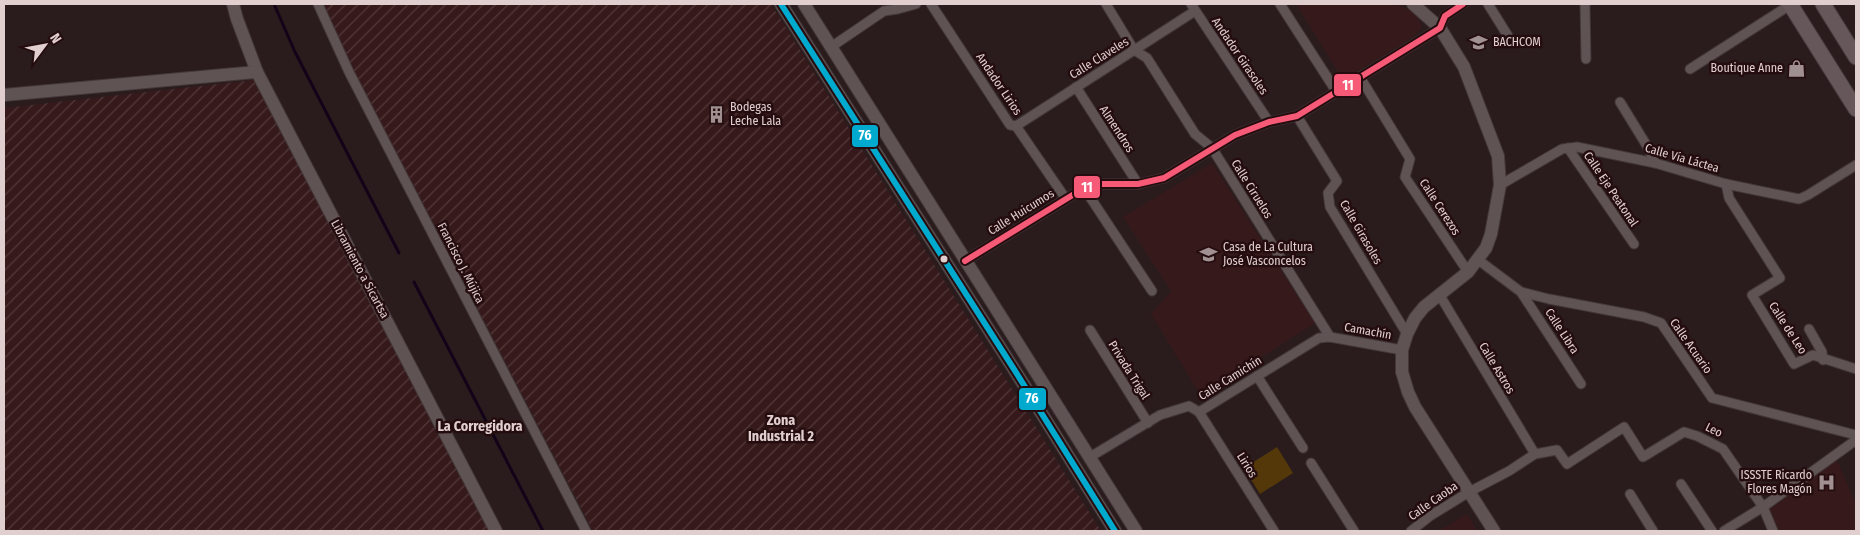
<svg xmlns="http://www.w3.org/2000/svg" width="1860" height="535" font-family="'Fira Sans Condensed',sans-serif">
	<defs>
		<pattern id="industrial-furrows" width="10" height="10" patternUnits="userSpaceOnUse" patternTransform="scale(1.25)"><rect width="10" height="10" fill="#36191b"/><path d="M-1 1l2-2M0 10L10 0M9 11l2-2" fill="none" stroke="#53393b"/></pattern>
	</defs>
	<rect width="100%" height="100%" fill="#2a1c1d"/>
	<g fill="#36191b">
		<path d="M1296,4h99l19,8 7,12v5l-8,8 -70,43z"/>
		<path d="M1212,163l103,160 -114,73 -50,-82 20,-23 -48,-74z"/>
		<path d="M1837,460l19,45v26h-78l-9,-21z"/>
		<path d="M1467,514l10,17h-39z"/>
	</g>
	<g fill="url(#industrial-furrows)">
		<path d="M323,4h448l330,527h-508l-240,-462z"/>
		<path d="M254,80l236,451h-486v-423z"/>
	</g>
	<path fill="#543809" d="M1277,447l16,26 -33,21 -16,-26z"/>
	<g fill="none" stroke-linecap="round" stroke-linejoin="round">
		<g stroke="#130319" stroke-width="3">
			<path d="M274,4l21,48 104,201"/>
			<path d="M414,282l129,249"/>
		</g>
		<defs>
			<g id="street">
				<path d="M318,4l31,68 237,459"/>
				<path d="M931,4l79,121 6,1 50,73"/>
				<path d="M1106,4l28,46 13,8 48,76 17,14 118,189"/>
				<path d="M1191,4l78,118"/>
				<path d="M1280,4l56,87"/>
				<path d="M1488,4l20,32"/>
				<path d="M1585,4l1,55"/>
				<path d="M831,47l53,-36 14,-2 18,-5"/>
				<path d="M1690,69l100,-64"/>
				<path d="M1360,77l50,82 -5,18 63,95"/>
				<path d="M1076,87l62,97"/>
				<path d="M1620,102l27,44 8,17"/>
				<path d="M1297,116l40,65 -9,12 2,14 77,127"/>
				<path d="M1016,126l179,-115"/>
				<path d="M1568,148l66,96"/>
				<path d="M1726,184l3,14 51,80 -28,17 42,69 19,-9 43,14"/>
				<path d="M1500,185l62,-36 15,-2 78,16 71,21 73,15 9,-4 48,-30"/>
				<path d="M1084,188l68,103"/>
				<path d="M1477,259l44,33 28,7 95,18 17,6 51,75 144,37"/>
				<path d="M965,261l119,-73 12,-4h42l26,-6 71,-43 34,-13 28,-6 143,-88 5,-12 18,-12"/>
				<path d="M1521,292l60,92"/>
				<path d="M1439,294l96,160"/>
				<path d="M1809,329l13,23 1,8"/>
				<path d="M1090,330l58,93"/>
				<path d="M1257,376l46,72"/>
				<path d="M1199,412l75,119"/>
				<path d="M1090,457l70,-42 29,-9 10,6 120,-74 11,-1 72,13"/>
				<path d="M1311,463l43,68"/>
				<path d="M1681,484l31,47"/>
				<path d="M1630,494l23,37"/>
				<path d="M1411,531l19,-15 39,-24 40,-21 26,-17 22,-4 10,14 57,-37 19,30 41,-25 13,4 26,13 40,58 10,24"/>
				<path d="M1724,531l39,-24 93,-67"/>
			</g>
			<g id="secondary">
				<path d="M233,4l4,15 20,53 239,459"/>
				<path d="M781,4l236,370 98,157"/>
				<path d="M804,4l332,527"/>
				<path d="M1413,4l27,24 24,39 34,89 2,29 -9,49 -5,14 -18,24 -44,35 -9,11 -8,16 -5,16v22l6,20 7,15 79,124"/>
				<path d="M4,95l253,-23"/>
			</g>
			<g id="primary">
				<path d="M1790,4l66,105"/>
				<path d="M1823,4l33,53"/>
			</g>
		</defs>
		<use href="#street" stroke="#433738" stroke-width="11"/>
		<use href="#secondary" stroke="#433738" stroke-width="14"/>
		<use href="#primary" stroke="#433738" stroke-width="17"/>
		<use href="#street" stroke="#5f5354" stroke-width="9"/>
		<use href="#secondary" stroke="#5f5354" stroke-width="12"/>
		<use href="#primary" stroke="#66575a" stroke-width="15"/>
		<defs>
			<path id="bus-1" d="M781,4l236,370 98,157"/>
			<path id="bus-2" d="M965,261l119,-73 12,-4h42l26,-6 71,-43 34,-13 28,-6 143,-88 5,-12 18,-12"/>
		</defs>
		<use href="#bus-1" stroke="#250d0f" stroke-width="10"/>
		<use href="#bus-2" stroke="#250d0f" stroke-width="10"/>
		<use href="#bus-1" stroke="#00a9ce" stroke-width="6"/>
		<use href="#bus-2" stroke="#f75a77" stroke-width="6"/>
	</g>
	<defs>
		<symbol id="university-bare" viewBox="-9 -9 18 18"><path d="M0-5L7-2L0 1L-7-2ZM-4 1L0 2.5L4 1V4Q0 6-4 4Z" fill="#a19091" stroke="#250d0f" stroke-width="2.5" paint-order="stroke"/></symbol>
		<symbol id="shop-bare" viewBox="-9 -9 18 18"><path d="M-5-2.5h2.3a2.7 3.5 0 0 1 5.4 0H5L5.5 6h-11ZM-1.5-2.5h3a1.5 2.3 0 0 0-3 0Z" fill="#a19091" stroke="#250d0f" stroke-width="2.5" paint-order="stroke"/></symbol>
		<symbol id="building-bare" viewBox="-9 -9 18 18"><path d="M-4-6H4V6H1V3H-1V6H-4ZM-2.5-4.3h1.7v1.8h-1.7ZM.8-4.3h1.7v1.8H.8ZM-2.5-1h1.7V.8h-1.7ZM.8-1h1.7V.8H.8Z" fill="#a19091" stroke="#250d0f" stroke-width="2.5" paint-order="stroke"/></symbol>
		<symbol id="school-bare" viewBox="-9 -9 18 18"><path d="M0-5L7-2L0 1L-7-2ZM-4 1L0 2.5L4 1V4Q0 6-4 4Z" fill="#a19091" stroke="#250d0f" stroke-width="2.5" paint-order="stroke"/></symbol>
		<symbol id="hospital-bare" viewBox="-9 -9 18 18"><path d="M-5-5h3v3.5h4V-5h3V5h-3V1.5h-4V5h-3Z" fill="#a19091" stroke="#250d0f" stroke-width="2.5" paint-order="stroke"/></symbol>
	</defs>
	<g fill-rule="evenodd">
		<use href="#university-bare" x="1466" y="30" width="25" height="25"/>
		<use href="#shop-bare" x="1784" y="56" width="25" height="25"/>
		<use href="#building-bare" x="704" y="102" width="25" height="25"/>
		<use href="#school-bare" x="1196" y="242" width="25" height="25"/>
		<use href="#hospital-bare" x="1814" y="470" width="25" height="25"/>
	</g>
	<circle fill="#e1cfcf" stroke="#250d0f" stroke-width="2" cx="944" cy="259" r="4.5"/>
	<g text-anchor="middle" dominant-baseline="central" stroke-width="5" stroke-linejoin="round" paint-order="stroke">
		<g font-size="12" fill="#e1cfcf" stroke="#250d0f" text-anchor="start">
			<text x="1493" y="42">BACHCOM</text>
			<text x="1783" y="68" text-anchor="end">Boutique Anne</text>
			<text x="730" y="107">Bodegas<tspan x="730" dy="14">Leche Lala</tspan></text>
			<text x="1223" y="247">Casa de La Cultura<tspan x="1223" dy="14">José Vasconcelos</tspan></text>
			<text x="1812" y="475" text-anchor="end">ISSSTE Ricardo<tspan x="1812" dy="14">Flores Magón</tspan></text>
		</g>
		<g font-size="12" fill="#e1cfcf" stroke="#250d0f">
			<text transform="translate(1240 56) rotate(56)">Andador Girasoles</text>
			<text transform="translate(1099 58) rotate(-32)">Calle Claveles</text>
			<text transform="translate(999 84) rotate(56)">Andador Lirios</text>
			<text transform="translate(1117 129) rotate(57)">Almendros</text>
			<text transform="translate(1682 158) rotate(16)">Calle Vía Láctea</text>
			<text transform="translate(1252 189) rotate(58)">Calle Ciruelos</text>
			<text transform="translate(1611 189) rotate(56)">Calle Eje Peatonal</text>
			<text transform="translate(1440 207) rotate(57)">Calle Cerezos</text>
			<text transform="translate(1021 212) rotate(-32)">Calle Huicumos</text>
			<text transform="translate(1361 232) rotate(60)">Calle Girasoles</text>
			<text transform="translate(461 263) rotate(63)">Francisco J. Mújica</text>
			<text transform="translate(360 269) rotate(62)">Libramiento a Sicartsa</text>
			<text transform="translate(1788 328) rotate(57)">Calle de Leo</text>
			<text transform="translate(1368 331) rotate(10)">Camachín</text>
			<text transform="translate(1562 331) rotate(57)">Calle Libra</text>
			<text transform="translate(1691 346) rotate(55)">Calle Acuario</text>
			<text transform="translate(1497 368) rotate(59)">Calle Astros</text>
			<text transform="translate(1129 370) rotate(58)">Privada Trigal</text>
			<text transform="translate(1230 378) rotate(-32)">Calle Camichín</text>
			<text transform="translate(1714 430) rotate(26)">Leo</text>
			<text transform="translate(1247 465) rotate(58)">Lirios</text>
			<text transform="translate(1433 501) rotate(-35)">Calle Caoba</text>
		</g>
		<g font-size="14" font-weight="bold" fill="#e1cfcf" stroke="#250d0f">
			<text x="781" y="420">Zona<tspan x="781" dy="16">Industrial 2</tspan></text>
			<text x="480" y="426">La Corregidora</text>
		</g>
	</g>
	<g stroke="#250d0f" stroke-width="2">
		<rect x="1333" y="73" width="29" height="24" rx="5" fill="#f75a77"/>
		<rect x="851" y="124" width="28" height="24" rx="5" fill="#00a9ce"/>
		<rect x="1073" y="175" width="28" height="24" rx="5" fill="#f75a77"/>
		<rect x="1018" y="387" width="29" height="24" rx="5" fill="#00a9ce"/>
	</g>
	<g font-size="14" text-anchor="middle" font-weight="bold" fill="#fff">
		<text x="1348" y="90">11</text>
		<text x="865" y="140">76</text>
		<text x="1087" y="192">11</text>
		<text x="1032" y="403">76</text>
	</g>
	<rect width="1860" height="535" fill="none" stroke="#e1cfcf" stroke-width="10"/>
	<g transform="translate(45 45) rotate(58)" stroke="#250d0f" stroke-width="4" paint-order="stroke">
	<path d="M0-4L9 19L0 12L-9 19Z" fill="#e1cfcf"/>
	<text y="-8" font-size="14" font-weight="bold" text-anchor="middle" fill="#e1cfcf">N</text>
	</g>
</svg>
